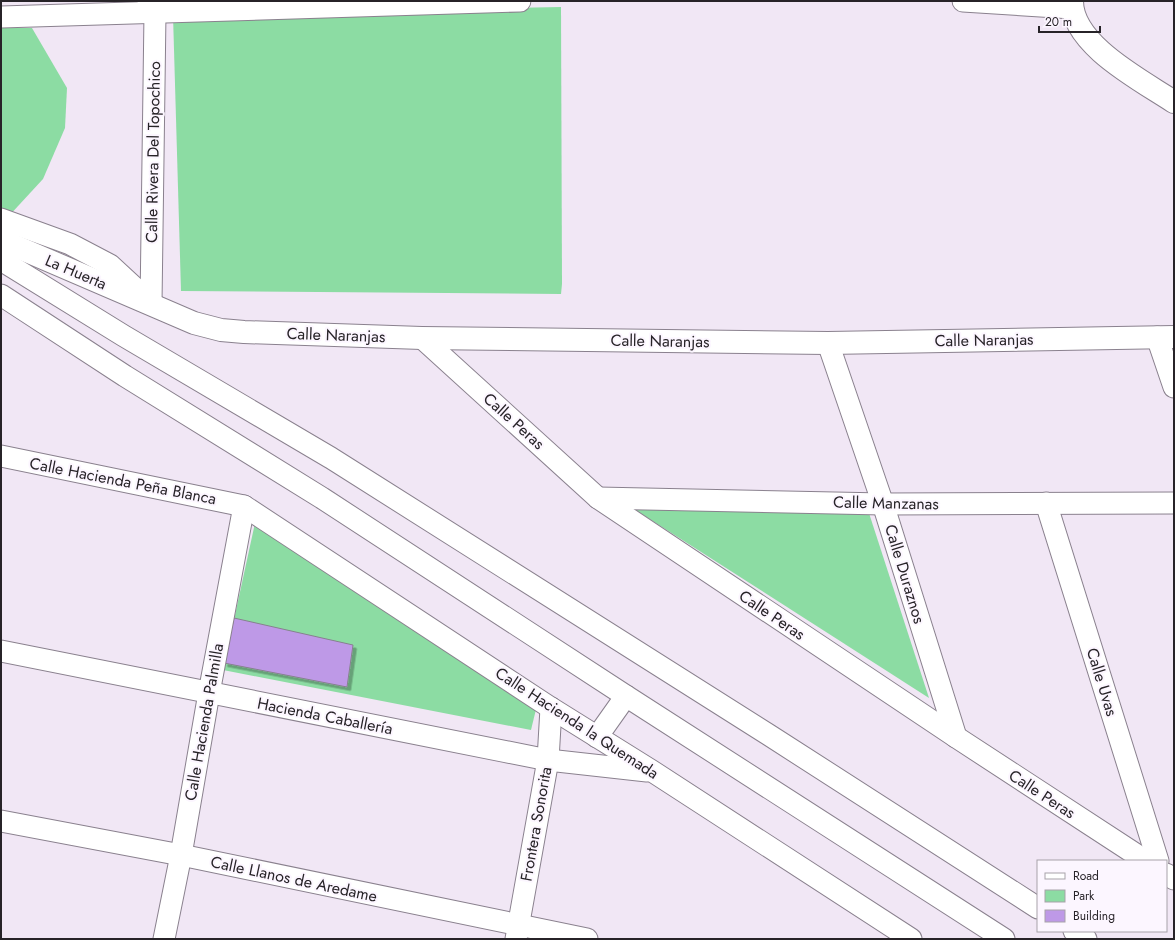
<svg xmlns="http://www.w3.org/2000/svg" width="1175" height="940" font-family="Jost,sans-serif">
	<defs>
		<filter id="shadow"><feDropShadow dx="3.5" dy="3.5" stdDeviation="0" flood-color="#0004"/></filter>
	</defs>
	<rect width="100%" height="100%" fill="#f1e7f5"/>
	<g fill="#8cdca3">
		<path d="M561,7l1,277 -1,10 -380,-3 -8,-276z"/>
		<path d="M1,28h31l35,60 -2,40 -22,51 -36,39h-6z"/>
		<path d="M626,504l241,3 62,191z"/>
		<path d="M255,523l283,178 -7,29 -308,-60z"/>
	</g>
	<path fill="#be99e7" stroke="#87818f" filter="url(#shadow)" d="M234,618l119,27 -6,42 -123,-24z"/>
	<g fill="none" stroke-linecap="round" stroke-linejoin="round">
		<defs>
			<g id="minor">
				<path d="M148,1l7,12 -4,291"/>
				<path d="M963,1l109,7"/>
				<path d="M1,17l519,-16"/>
				<path d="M1,219l69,25 40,21 40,37"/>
				<path d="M1,260l123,76 207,122 438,277 269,173"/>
				<path d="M1,295l124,81 197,122 304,198 378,243"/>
				<path d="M1157,337l17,50"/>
				<path d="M422,338l176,160 358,239 190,124"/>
				<path d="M828,343l55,161 73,233"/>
				<path d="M1,456l243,50 307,202 101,63 259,168"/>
				<path d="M598,498l285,6 291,-1"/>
				<path d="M1046,503l112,358"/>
				<path d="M1,651l547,109 99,11"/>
				<path d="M597,737l29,-41"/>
				<path d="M1,821l180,34 406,84"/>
				<path d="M1166,874l8,5"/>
				<path d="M1074,931l12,8"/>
				<path d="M164,939l17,-84 28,-162 35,-187"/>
				<path d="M516,939l32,-179 3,-52"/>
			</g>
			<g id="tertiary">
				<path d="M1072,1c0,44 69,79 102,101"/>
				<path d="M1,240l193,83 27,7 23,2 178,6 406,5 346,-6"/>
			</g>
		</defs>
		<use href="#minor" stroke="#8a818e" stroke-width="23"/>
		<use href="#tertiary" stroke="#8a818e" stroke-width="24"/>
		<use href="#minor" stroke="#fff" stroke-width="21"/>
		<use href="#tertiary" stroke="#fff" stroke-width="22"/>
	</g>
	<g text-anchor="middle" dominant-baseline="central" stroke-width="4" stroke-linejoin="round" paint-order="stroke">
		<g font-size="16" fill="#272328" stroke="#fcf6ff">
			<text transform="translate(153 152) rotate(-89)">Calle Rivera Del Topochico</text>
			<text transform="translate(76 272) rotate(23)">La Huerta</text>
			<text transform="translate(336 335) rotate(2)">Calle Naranjas</text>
			<text transform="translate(984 340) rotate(-1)">Calle Naranjas</text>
			<text transform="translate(660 341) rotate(1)">Calle Naranjas</text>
			<text transform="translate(514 421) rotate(42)">Calle Peras</text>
			<text transform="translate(123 481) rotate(11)">Calle Hacienda Peña Blanca</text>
			<text transform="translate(886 503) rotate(1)">Calle Manzanas</text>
			<text transform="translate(905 574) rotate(73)">Calle Duraznos</text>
			<text transform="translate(772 615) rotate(34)">Calle Peras</text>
			<text transform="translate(1102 682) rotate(73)">Calle Uvas</text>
			<text transform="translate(325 716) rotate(11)">Hacienda Caballería</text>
			<text transform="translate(204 722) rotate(-80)">Calle Hacienda Palmilla</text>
			<text transform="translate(577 723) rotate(33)">Calle Hacienda la Quemada</text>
			<text transform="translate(1042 794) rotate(33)">Calle Peras</text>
			<text transform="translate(536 824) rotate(-80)">Frontera Sonorita</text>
			<text transform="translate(294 879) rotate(12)">Calle Llanos de Aredame</text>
		</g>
	</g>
	<rect width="1175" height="940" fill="none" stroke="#272328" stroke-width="4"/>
	<rect x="1037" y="860" width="130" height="72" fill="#fcf6ff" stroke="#a7a2a9"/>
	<rect x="1045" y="873" width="20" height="6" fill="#ffffff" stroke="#a7a2a9"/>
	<text x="1073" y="880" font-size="12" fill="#272328">Road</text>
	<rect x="1045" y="890" width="20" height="12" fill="#8cdca3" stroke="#a7a2a9"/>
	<text x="1073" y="900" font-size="12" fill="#272328">Park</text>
	<rect x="1045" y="910" width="20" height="12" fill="#be99e7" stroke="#a7a2a9"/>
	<text x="1073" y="920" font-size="12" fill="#272328">Building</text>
	<path d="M1039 26v6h61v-6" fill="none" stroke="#272328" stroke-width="2"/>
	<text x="1045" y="26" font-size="12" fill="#272328" stroke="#fcf6ff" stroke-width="3" paint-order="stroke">20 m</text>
</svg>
